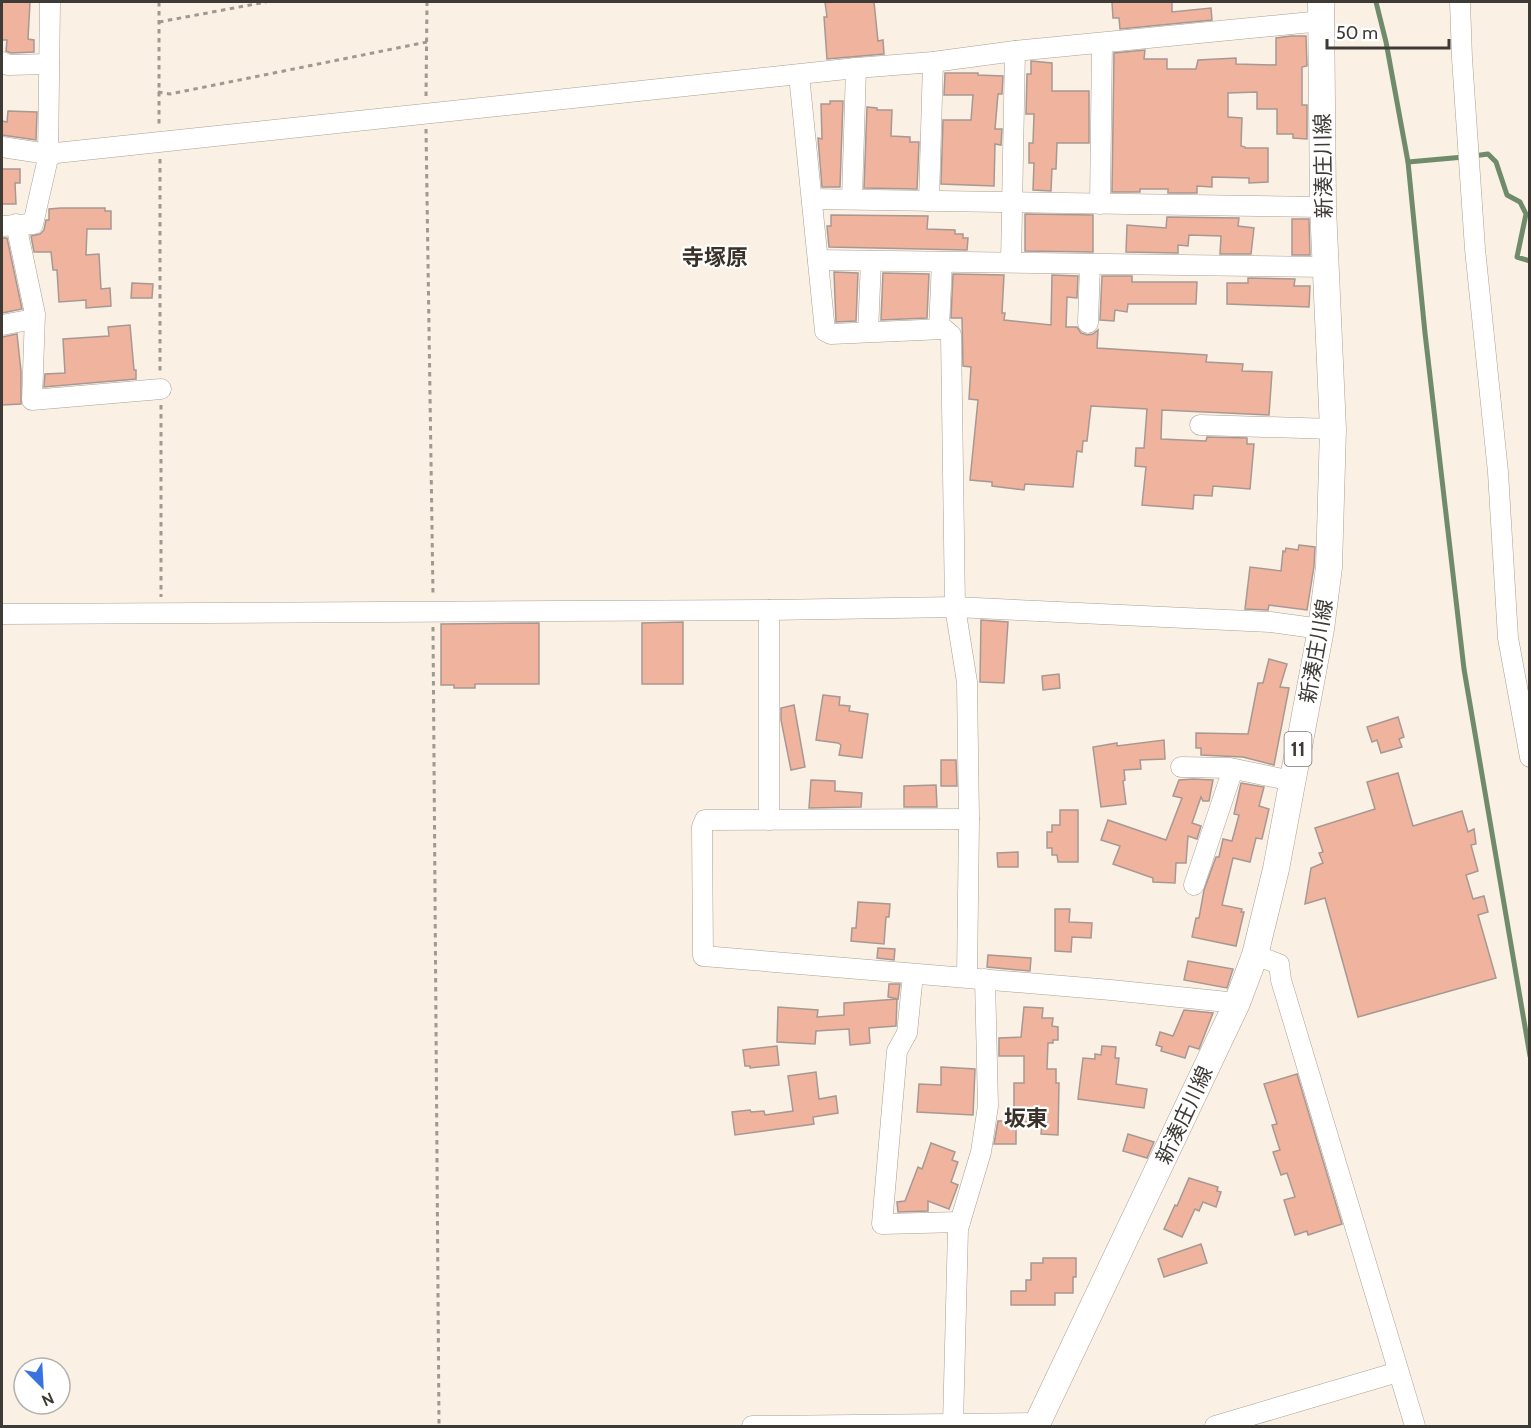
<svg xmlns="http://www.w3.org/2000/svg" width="1531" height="1428" font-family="Cabin,'Noto Sans JP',sans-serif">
	<rect width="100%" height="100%" fill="#faf0e3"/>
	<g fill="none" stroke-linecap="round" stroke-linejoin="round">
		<g stroke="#708b6b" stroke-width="5">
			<path d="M1376,2l10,40 22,120 17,171 39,336 66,387"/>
			<path d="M1473,156l15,-2 8,8 11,33 13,7 6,12 -9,43 13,4"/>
			<path d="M1408,162l56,-5"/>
		</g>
	</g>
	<g fill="#efb39e" stroke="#a89893" stroke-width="1.5">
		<path d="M2,2h28l-2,37 6,1v12l-23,1 -5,-2 1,-11h-5z"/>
		<path d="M825,2h49l4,39 5,-1 1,14 -57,5 -3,-42h3z"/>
		<path d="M1112,2h60v10l39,-4 1,12 -92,9 -1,-11h-6z"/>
		<path d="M1291,36h15l1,30 -5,1v38h5v34l-14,-1v-4h-16v-25h-20v-17l-29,1v24l14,1 -1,28 4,1v1h23v34l-19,1v-5l-37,-1v10l-15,-1v7h-29v-4h-28v3h-28l2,-139 31,-3 -1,9h23v10h29l2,-9 38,-2v6l40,1v-27z"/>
		<path d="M1031,61l21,2v28h37v52h-32l-1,26h-4l-1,22 -18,-1 1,-27h-5v-20h4l1,-29h-8l1,-40h4z"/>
		<path d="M945,73h33v2l25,1 -1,18h-4l-3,35h7l-1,16 -6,-1 -1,42 -53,-2 2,-64h28l2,-25h-29z"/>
		<path d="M830,101h13l-3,86h-18l-4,-49 4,1 -1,-35h9z"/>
		<path d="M867,107l10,1v2h15l-1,26 19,1v5h9l-2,47 -53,-1z"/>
		<path d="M8,111l29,1 -1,28 -34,-5v-14l5,1z"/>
		<path d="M2,169h18v14h-5l1,21h-14z"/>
		<path d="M61,208h44v3h6v18h-24l-1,26 13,-1 2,35 9,-1 1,18 -25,2v-8l-27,2 -2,-32h-4l-2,-18h-17l-3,-16 9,-2 4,-4 2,-10h3v-11z"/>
		<path d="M1025,214l68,1v37l-68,-1z"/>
		<path d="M831,215l97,1 -1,13 28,1v4h8v4h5l-1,12 -138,-3 -2,-21h4z"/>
		<path d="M1167,217l72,1 -1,8 16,2 -3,26h-31l1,-18 -32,-1 -1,11 -10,-1v8l-52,-1 1,-27 39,3z"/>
		<path d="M1292,219h17l1,36h-18z"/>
		<path d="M2,238h5l15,71 -20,4z"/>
		<path d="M834,272l24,1 -2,48 -20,1z"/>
		<path d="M883,273l46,1 -2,44 -46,2z"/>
		<path d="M953,274l51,1 -2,38h3l-1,7 47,5 1,-50 26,1 -1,22 -10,-1 -1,30h11l4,6 6,2 6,-1 5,-4 -1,18 110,7 -1,7 37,2 -1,7 30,1 -3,43 -107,-5 -1,29 45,2 1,-4 40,1v6h7l-4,45 -37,-3 -1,10 -18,-1 -1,14 -51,-4 4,-38 -11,-1 1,-18h8l3,-39 -56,-3 -4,35h-4l-1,11 -5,-1 -4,36 -48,-3 -1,6 -32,-4v-4l-22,-2 8,-80 -9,-1 2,-32 -8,-1 -1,-48h-11z"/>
		<path d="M1102,276h30v6h65l-1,22h-68l-1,8 -12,-2 -1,11 -14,-1z"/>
		<path d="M1248,278l47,1 -1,7h16l-1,21 -82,-3v-21h21z"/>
		<path d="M132,283l21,1 -1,14h-21z"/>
		<path d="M130,325l4,45h2v9l-92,8 1,-13 20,-1 -2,-34 46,-3 -1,-9z"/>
		<path d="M17,334l4,37v33l-19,1v-68z"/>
		<path d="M1299,545l16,2 -1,19 -7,44 -38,-5 -1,5 -23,-1 5,-42 31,4 2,-20 2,1 1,-4 12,2z"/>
		<path d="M981,620l27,2 -4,61 -24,-1z"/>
		<path d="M683,622v62h-41v-61z"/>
		<path d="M539,623v61h-64v4h-21v-3h-13v-61z"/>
		<path d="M1269,659l18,5 -7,23 9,1 -15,77 -31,-8 -42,-2v-7h-5v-15l52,1 10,-51h5z"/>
		<path d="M1059,674l1,14 -17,2 -1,-14z"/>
		<path d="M823,695l17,2 -1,8 11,1 -1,5 19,3 -6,44 -23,-3 2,-10 -3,-2 -22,-3z"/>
		<path d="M794,705l11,62 -14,3 -10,-50v-12z"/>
		<path d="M1398,717l6,20 -5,2 3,8 -21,6 -4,-13 -5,2 -5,-15z"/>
		<path d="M1164,740l1,19 -25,1 1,9 -17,1 1,10 -2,1 3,23 -25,3 -8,-60 24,-4v3z"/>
		<path d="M941,760h15l1,26h-16z"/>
		<path d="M1398,773l15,53 49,-15 6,21 6,-3 2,15 -5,1 7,26 -12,4 7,24 11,-3 4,16 -10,3 18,63 -138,39 -33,-119 -20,6 6,-36 12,-5 -4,-10 4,-1 -8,-24 60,-19 -8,-27z"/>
		<path d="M1193,779l20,1 -4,21h-6l-2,-4 -9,26 9,3 -4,13 -9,-3 -2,27h-10l-1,20 -22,-1v-4l-40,-14 7,-18 -19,-6 7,-20 58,20 16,-42 -9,-2 6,-16z"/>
		<path d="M811,780l24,1v10l27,2 -1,14 -52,1z"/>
		<path d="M1241,783l23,4 -5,19 10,3 -7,30 -6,-1 -6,24 -17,-4 -11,47 20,4 -1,3h3l-8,34 -44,-9 4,-19h3l5,-28 12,-33h3l4,-18 9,2 7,-26 -5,-1z"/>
		<path d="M936,785l1,22h-33v-21z"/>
		<path d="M1060,810h18v52h-20l-1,-7h-5v-7h-5v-16h5v-7h8z"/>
		<path d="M1018,852v15h-20l-1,-14z"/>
		<path d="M858,902l32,2 -1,13h-3l-2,27 -33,-3 1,-13h4z"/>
		<path d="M1055,909h15l-1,13 23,1 -1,15 -19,-1 -1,15 -16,-1z"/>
		<path d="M878,948l17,1 -1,11 -17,-2z"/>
		<path d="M988,955l43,3 -1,13 -43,-4z"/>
		<path d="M1188,961l45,8 -6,19 -43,-8z"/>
		<path d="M889,984h11l-2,15 -10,-2z"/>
		<path d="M897,999l-1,27 -27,2 1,15 -20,2 -1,-16 -33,2 -1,13 -38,-2 1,-35 40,3 -1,7 27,-2v-12z"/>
		<path d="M1024,1007l19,1 -1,10h11l-1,8 6,1v13h-5v3h-5l-1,26h9v14h3l-1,52 -17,-1 1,-11 -26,-2v23h-22l4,-23h16v-38h10v-27h-25v-18l22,-1z"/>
		<path d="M1184,1010l29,3 -14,36 -10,-3 -4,12 -24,-7 1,-4 -6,-2 4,-13 13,4z"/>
		<path d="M777,1046l2,19 -29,3v-2h-5l-2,-16z"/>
		<path d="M1102,1046l14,1 -1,11h4l-3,26 31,5 -3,19 -66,-9 5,-41 12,1v-5l6,1z"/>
		<path d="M941,1067l34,2 -2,46 -56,-3 2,-28 22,1z"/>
		<path d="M816,1072l3,27 17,-3 2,17 -25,4 1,7 -79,11 -3,-23 18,-2 1,2 13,-1 1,4 28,-4 -5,-35z"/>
		<path d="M1297,1074l45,150 -34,11 -1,-4 -12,4 -11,-35 11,-3 -8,-24 -6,2 -8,-23 7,-2 -8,-25 5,-1 -13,-40z"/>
		<path d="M1128,1134l26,8 -7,16 -24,-7z"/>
		<path d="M931,1143l24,9 -3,8 6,2 -7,20 7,3 -9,24 -21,-8v10l-30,1 -1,-10 8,-1 13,-34 4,2z"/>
		<path d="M1189,1178l29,9 -1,4 4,1 -5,15 -13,-5 -4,9 -4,-2 -13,28 -18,-8 11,-24 2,1z"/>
		<path d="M1201,1244l6,19 -43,14 -6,-18z"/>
		<path d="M1043,1258h33v19h-3v16h-18v12h-44v-14h15v-11h5v-17h12z"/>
	</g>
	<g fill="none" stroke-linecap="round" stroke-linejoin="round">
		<defs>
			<g id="minor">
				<path d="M1460,2l2,56 13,191 23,223 10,166 22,119"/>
				<path d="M2,62l6,3 41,-1"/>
				<path d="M799,75l26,256 6,3 113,-5 7,6 4,272 12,75 2,137 -2,158"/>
				<path d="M2,147l46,7"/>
				<path d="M48,158l2,-156"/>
				<path d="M812,199l511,8"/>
				<path d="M852,199l4,-131"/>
				<path d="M929,201l4,-139"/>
				<path d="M1100,204l2,-161"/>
				<path d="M16,224l19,90 -3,86 129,-11"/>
				<path d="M2,226l31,-2 15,-66 8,-5 800,-85 77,-6 82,-11 307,-30"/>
				<path d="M818,260l508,7"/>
				<path d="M1011,262l4,-211"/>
				<path d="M1088,323l2,-59"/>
				<path d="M2,325l32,-6"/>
				<path d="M939,329l3,-67"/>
				<path d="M868,332l3,-71"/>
				<path d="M1200,425l133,4"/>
				<path d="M769,610v210"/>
				<path d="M2,614l767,-4 186,-3 315,15 51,7"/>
				<path d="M1181,767l49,1 62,13"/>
				<path d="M969,819l-264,1 -3,7 1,129 408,34 126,13"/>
				<path d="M1194,885l39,-116"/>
				<path d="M1255,955l24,9 2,16 134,446"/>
				<path d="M913,974l-6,59 -10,18 -15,173 78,-2"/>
				<path d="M953,1424l5,-195 23,-77 7,-46 -3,-127"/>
				<path d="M752,1426l285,-3"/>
				<path d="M1215,1426l183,-54"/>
			</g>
			<path id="major" d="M1036,1426l201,-423 18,-48 21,-86 45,-240 8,-62 4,-138 -10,-222 -2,-205"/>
		</defs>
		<use href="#minor" stroke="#a9a094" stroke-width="21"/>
		<use href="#major" stroke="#a9a094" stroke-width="27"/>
		<g stroke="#a09990" stroke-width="3" stroke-dasharray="4.5 4.5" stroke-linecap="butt">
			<path d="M159,2v124"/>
			<path d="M159,22l107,-20"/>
			<path d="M158,92l12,2 257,-52"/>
			<path d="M426,96l1,-94"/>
			<path d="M426,129l7,465"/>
			<path d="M160,159v213"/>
			<path d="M161,405v192"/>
			<path d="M433,627l6,799"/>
		</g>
		<use href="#minor" stroke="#fff" stroke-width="20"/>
		<use href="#major" stroke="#fff" stroke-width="26"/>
	</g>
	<g text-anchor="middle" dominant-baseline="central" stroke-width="4.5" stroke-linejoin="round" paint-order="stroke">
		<rect fill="#fff" stroke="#787572" stroke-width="1.5" x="1284.5" y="732" width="27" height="34" rx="4.5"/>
		<g font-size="20" font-weight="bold" fill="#3e3a35">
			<text x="1298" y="749">11</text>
		</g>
		<g font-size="21" fill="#3e3a35" stroke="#fff">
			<text transform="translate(1323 166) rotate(-91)">新湊庄川線</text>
			<text transform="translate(1316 651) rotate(-80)">新湊庄川線</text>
			<text transform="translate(1184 1115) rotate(-65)">新湊庄川線</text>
		</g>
		<g font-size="22" font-weight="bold" fill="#3a3228" stroke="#fff">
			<text x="715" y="257">寺塚原</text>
			<text x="1026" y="1118">坂東</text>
		</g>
	</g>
	<rect width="1531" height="1428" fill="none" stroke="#3e3a35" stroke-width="6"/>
	<g transform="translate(42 1386) rotate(156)"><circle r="28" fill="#ffffff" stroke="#b2b0ae" stroke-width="1.5"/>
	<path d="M0-4.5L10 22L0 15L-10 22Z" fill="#3973e2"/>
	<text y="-9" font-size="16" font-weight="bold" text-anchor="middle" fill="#3e3a35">N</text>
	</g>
	<path d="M1327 39v9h122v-9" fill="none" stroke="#3e3a35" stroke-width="3"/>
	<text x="1336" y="39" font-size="18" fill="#3e3a35" stroke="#ffffff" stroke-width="4.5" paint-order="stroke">50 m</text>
</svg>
